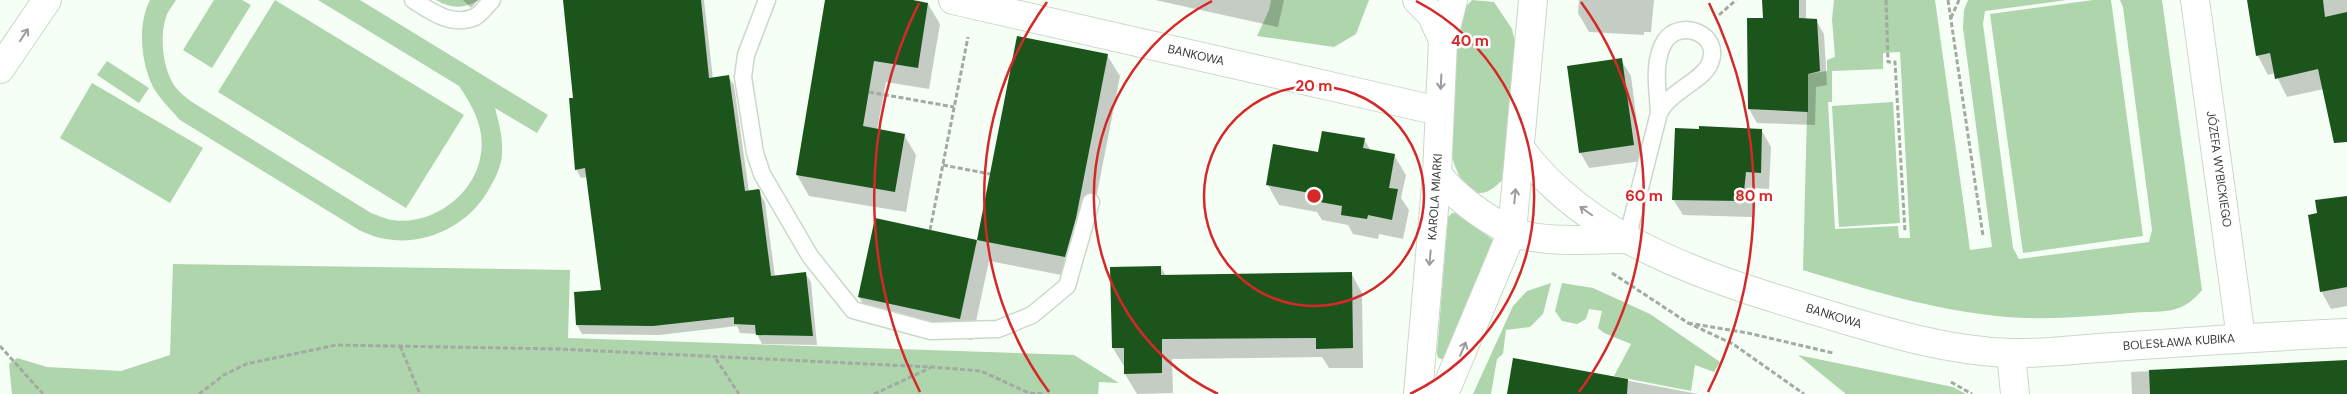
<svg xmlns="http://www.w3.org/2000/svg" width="2347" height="394" font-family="'DM Sans',sans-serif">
	<rect width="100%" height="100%" fill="#f6fff5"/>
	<g fill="#aed5ab" fill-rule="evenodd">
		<path d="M150,0h26c-3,5 -8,11 -10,17 -7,21 -3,55 11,72 4,5 10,9 15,13l179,111c6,2 14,6 21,7 41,6 84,-26 89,-67 4,-25 -9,-48 -22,-67l-141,-86h42l188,115 -11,18 -42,-25c4,16 8,29 7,45 0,12 -7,26 -13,36 -20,37 -66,59 -108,49 -7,-1 -15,-5 -22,-8l-179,-110c-9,-10 -20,-21 -27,-33 -12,-25 -16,-62 -3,-87z"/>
		<path d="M214,0h28l9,5 -39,63 -29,-18z"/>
		<path d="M275,0l189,115 -58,93 -188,-116z"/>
		<path d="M436,0h43c-15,9 -28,9 -43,0z"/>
		<path d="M1271,0h98l-13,34 -22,13 -77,-11 12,-26z"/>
		<path d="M1472,0l22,2 18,27 4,16 -12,133c-29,33 -45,6 -53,-25l5,-119 7,-24z"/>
		<path d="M1834,0h101l35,250 22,-3 -29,-219 1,-18 4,-10h99l-82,11 -2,13 30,224 6,11 130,-17 3,-12 -29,-223 -3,-7h42l40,290c-22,27 -40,20 -72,23 -35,3 -70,6 -105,5 -76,-3 -150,-26 -222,-48l5,-196 19,-3v-11l8,-3 -3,-38zM1900,52l10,186h-11l-1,-12 -63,3 -7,-127h4v-31l51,-2v-16z"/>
		<path d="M2093,0h18l32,236 -120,17 -33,-239z"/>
		<path d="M107,61l42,27 -10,15 -42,-28z"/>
		<path d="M92,83l111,65 -33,55 -110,-65z"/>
		<path d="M1893,102l7,121 -61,4 -7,-121z"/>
		<path d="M1452,213h4l40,29 -51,116 -3,1 -4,-1 -1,-5 11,-136z"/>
		<path d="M173,264l397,6 -2,68 506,17 45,28 -20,-1 -1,12h-1086l-3,-30 8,-6 30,9 74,4 49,-16z"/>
		<path d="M1551,283l-8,31 -13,13 -24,3 -3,24 -6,5 -6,35h-18l40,-88 14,-15z"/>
		<path d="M1562,283l31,5 57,26 70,48 -6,10 -19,-7 -4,26 -77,-15 17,-32 -27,-11 -6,-5 4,-17 -13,-2 -3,10 -9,5 -15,-3 -7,-10z"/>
		<path d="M1798,355l155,32 13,7h-120z"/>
	</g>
	<g fill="#0003">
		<path d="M463,0h15l-7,8z"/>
		<path d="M564,0h140l9,79 15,-3 6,9 15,107 9,-2 7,12 10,75 30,-4 6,9 6,63 -55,-1 -5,-10 -17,-1 -3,-7 -78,9 -77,-1 -5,-9 -2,-32 27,-1 -15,-115 -6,1 -5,-9 -2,-70z"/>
		<path d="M826,0h79l23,4 12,20 -11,65 -43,-7 -9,48 27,5 12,20 -10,57 -97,-16 -12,-21z"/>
		<path d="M1155,0h129l-6,27z"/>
		<path d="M1579,0h75l-3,32h-7v3l-55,-3 -11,-19z"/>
		<path d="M1764,0h42v20h10l8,14 3,51 -11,2 -1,38 -58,-2 -8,-14v-90h15z"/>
		<path d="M2249,0h98v135l-23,-46 -37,8 -12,-24 -7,2 -10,-19z"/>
		<path d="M1018,38l89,17 13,21 -32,164 -11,38 -88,-17 -17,79 -101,-22 -12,-21 17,-78 102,22z"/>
		<path d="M1621,60l10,16 11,85 -53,7 -9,-16z"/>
		<path d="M1762,131l9,16 -2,42 -15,-1 -2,29 -69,-2 -10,-16z"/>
		<path d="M1364,139l7,12 23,4 12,20 -5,23 8,12 -6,29 -24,-5 -1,5 -25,-5 -5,-9 -26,-5 -5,-8 -38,-7 -11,-20 50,-31z"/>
		<path d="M2347,197v109l-16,3 -10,-18 -2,-77z"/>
		<path d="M1161,268l5,8 185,-3 11,20 1,75h-34l-7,-11 -150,2 1,34 -36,1 -12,-20v-6l-12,-20z"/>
		<path d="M1514,359l184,35h-190z"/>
		<path d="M2347,362v32h-215l-1,-22z"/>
	</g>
	<g fill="#1b551c">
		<path d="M563,0h138l8,78 20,-3 16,116 14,-2 1,2 11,85 35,-4 7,64 -57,-1 -1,-10 -21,-1v-7l-81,9 -77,-1 -2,-33 27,-2 -16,-122 -10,2 -6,-72h4z"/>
		<path d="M825,0h88l15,3 -10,65 -44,-7 -11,65 42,8 -10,58 -99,-17z"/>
		<path d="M1762,0h37v18l18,1 3,52 -12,3v38l-60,-3 -1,-91h16z"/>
		<path d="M2247,0h76l2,17 22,-5v130l-13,1 -16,-74 -43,10 -5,-26 -14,3z"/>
		<path d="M1017,36l91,18 -32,164 -11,39 -88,-17z"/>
		<path d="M1622,58l12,87 -55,8 -12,-87z"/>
		<path d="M1699,126l63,3 -1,44 -15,-1 -3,29 -71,-1 3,-72 24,1z"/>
		<path d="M1322,131l43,7 -2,10 32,6 -6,34 9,1 -6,31 -24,-5 -1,4 -26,-4 1,-9 -33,-6 1,-7 -44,-8 7,-41 45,8z"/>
		<path d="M2347,196v91l-27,5 -12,-77 9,-2 -2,-13z"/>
		<path d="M875,218l102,22 -17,79 -102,-22z"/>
		<path d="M1161,266v9l191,-3 1,76 -37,1v-11l-154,1v34l-38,1v-26h-12l-2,-81z"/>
		<path d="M1513,358l115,21 -1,15h-120z"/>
		<path d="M2347,360v34h-197l-1,-24z"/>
	</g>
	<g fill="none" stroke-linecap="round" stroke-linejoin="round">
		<defs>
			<g id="lane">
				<path d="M413,0c19,12 39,27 62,17 6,-3 12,-12 17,-17"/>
				<path d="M767,0l-21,55 -3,22 12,76 7,21 48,82 43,54 78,21 67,-2 34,-14 35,-29 24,-84"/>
				<path d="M1627,239l32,-126c12,-23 44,-32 51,-50 12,-29 -30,-45 -45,-22 -13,20 -7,50 -6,72"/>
			</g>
			<g id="street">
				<path d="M953,0l486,111"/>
				<path d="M1417,0l14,14 12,26"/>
				<path d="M2195,0l46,338"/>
				<path d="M0,69l47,-69"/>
				<path d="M1520,148c70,96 197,133 306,166 60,18 121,37 185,39 34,1 68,-4 102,-6 78,-5 156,-11 234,-14"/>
				<path d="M1512,232c33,12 79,7 115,7"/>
				<path d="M2011,353l4,41"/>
			</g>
			<g id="secondary">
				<path d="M1437,174c21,26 46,43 75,58"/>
				<path d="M1418,394l19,-220 6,-134 10,-40"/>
				<path d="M1444,394l68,-162 21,-232"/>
			</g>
		</defs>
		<use href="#lane" stroke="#cad8c9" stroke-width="19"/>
		<use href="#street" stroke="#cad8c9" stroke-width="30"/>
		<use href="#secondary" stroke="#cad8c9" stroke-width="30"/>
		<g stroke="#a2aaa2" stroke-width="3" stroke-dasharray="5 2.5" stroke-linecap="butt">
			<path d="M1886,0l2,62h7l10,170"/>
			<path d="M1948,0l35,236"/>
			<path d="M1719,15l17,-15"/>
			<path d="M1951,18l8,-18"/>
			<path d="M869,92l85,15"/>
			<path d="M943,165l47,9"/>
			<path d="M930,230l38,-193"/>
			<path d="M1612,273l76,50 45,21 71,50"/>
			<path d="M1688,323l60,10 85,20"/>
			<path d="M0,346l43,48"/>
			<path d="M400,346l20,48"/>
			<path d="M716,359l23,35"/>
			<path d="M1951,382l21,12"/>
			<path d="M1030,393l13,1"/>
			<path d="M199,394l25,-19 22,-11 90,-19 223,4 372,18 50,4 50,23"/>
			<path d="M874,394l56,-26"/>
		</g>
		<use href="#lane" stroke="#fff" stroke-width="16"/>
		<use href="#street" stroke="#fff" stroke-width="28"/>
		<use href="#secondary" stroke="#fff" stroke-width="28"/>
	</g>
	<defs><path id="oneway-shaft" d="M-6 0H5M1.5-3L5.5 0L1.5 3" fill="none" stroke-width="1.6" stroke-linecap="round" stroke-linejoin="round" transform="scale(1.25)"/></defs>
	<g stroke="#9a9e9a">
		<use href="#oneway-shaft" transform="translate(24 35) rotate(-56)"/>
		<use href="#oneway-shaft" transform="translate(1441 82) rotate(93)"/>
		<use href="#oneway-shaft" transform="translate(1515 196) rotate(-84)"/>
		<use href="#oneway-shaft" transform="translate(1586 211) rotate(-145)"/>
		<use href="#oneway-shaft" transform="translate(1430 258) rotate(95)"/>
		<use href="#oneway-shaft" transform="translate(1463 349) rotate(-67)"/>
	</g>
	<g fill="none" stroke="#d62828" stroke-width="2.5">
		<circle cx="1314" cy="196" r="110"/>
		<path d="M1218 394A220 220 0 0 1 1212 1M1416 1A220 220 0 0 1 1410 394"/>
		<path d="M1049 392A330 330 0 0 1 1047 2M1581 2A330 330 0 0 1 1579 392"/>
		<path d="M920 392A440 440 0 0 1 919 3M1709 3A440 440 0 0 1 1708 392"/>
	</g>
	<g text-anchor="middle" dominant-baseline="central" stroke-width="5" stroke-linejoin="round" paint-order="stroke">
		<g font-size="12" fill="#363c36" stroke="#fff">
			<text transform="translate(1196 55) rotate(13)">BANKOWA</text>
			<text transform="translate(2219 169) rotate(82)">JÓZEFA WYBICKIEGO</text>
			<text transform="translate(1435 197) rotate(-86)">KAROLA MIARKI</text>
			<text transform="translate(1834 316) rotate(17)">BANKOWA</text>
			<text transform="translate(2179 342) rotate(-4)">BOLESŁAWA KUBIKA</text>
		</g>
	</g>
	<circle cx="1314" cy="196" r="8" fill="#d62828" stroke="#fff" stroke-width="2.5"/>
	<g font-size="15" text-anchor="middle" font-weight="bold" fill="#d62828" stroke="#fff" stroke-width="5" stroke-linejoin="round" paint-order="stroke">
		<text x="1470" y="46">40 m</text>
		<text x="1314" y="91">20 m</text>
		<text x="1644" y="201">60 m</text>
		<text x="1754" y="201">80 m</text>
	</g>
</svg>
